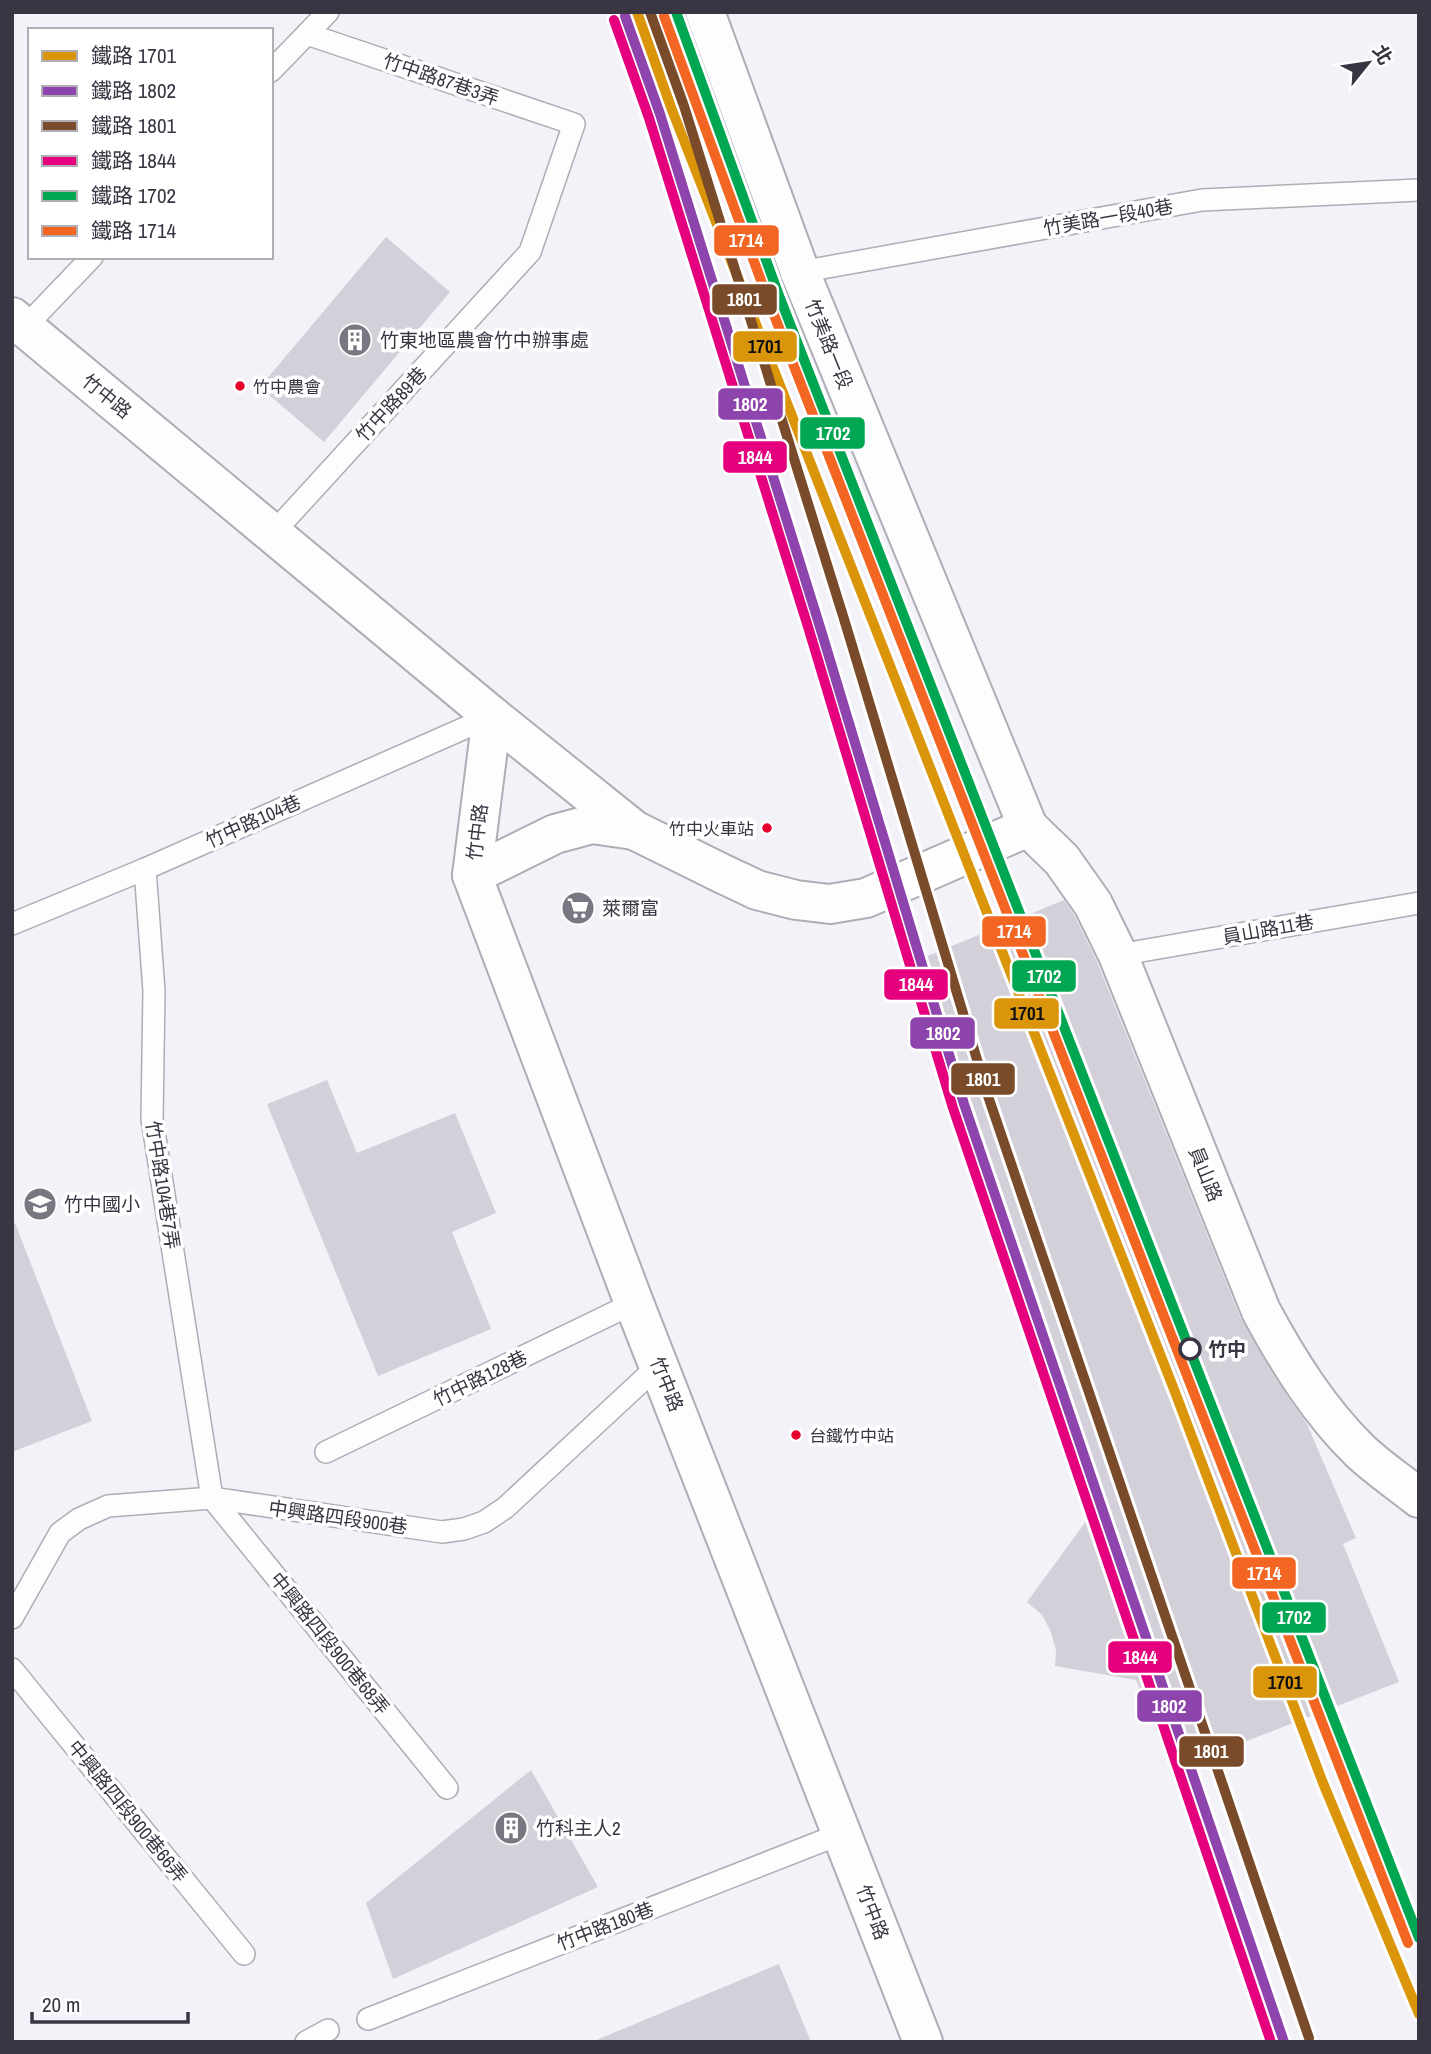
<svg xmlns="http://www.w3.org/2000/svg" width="1431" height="2054" font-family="'Archivo Narrow','Noto Sans TC',sans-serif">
	<rect width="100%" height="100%" fill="#f4f2f9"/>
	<g fill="#d4d0da">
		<path d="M386,237l64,55 -126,150 -64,-55z"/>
		<path d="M1064,900l10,15 24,49 143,355 34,59 32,46 49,114 -13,6 56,138 -227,88 -36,-90 -81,-14 1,-16 -5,-18 -9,-17 -15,-13 65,-89 -184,-549z"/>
		<path d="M327,1080l30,73 98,-40 41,100 -44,19 39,97 -113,47 -111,-272z"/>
		<path d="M15,1223l77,198 -80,31v-228z"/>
		<path d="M531,1770l67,117 -205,92 -27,-76z"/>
		<path d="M779,1964l32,78h-217v-1z"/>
	</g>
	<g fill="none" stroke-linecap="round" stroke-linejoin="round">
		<defs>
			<g id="service">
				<path d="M271,71l57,-59"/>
				<path d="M800,272l402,-72 217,-10"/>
				<path d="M24,328l68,-71"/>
				<path d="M274,532l256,-280 44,-128 -267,-90"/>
				<path d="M145,869l9,122 -2,128 60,379 235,290"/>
				<path d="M12,924l133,-55 347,-153"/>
				<path d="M1118,955l301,-52"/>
				<path d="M326,1452l308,-149"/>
				<path d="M12,1618l48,-85 19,-14 29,-13 104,-8 230,34 22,-3 20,-7 21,-14 154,-143"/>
				<path d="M12,1669l232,285"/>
				<path d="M368,2019l475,-186"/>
				<path d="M306,2042l22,-12"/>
			</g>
			<g id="minor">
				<path d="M705,12l95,260 228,555"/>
				<path d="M492,716l-20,159 162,428 289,739"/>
			</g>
			<g id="tertiary">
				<path d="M12,317l480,399 142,114 89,44 34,16 39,10 34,4 36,-6 162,-71 34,33 31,44 25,51 143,356c27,50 58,100 99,140 18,17 39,31 59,47"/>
				<path d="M472,875l83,-41 37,-10 42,6"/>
			</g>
		</defs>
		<use href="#service" stroke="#afacb5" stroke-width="24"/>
		<use href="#minor" stroke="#afacb5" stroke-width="42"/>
		<use href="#tertiary" stroke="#afacb5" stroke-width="42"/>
		<use href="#service" stroke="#fdfdfe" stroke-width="21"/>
		<use href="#minor" stroke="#fdfdfe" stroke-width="38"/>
		<use href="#tertiary" stroke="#fdfdfe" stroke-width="38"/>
		<defs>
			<path id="rail-1" d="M637,12l35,98 503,1282 148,391 96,231"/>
			<path id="rail-2" d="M625,16l35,98 160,513 144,477 320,938"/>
			<path id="rail-3" d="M650,12l34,94 160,513 144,477 321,942"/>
			<path id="rail-4" d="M614,20l35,98 160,512 144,478 318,934"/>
			<path id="rail-5" d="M676,12l102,281 641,1645"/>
			<path id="rail-6" d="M664,16l103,281 641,1646"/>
		</defs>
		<use href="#rail-1" stroke="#fff" stroke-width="16"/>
		<use href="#rail-2" stroke="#fff" stroke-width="16"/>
		<use href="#rail-3" stroke="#fff" stroke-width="16"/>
		<use href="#rail-4" stroke="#fff" stroke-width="16"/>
		<use href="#rail-5" stroke="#fff" stroke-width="16"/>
		<use href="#rail-6" stroke="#fff" stroke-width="16"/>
		<use href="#rail-1" stroke="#da950a" stroke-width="10"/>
		<use href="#rail-2" stroke="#8e44ad" stroke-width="10"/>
		<use href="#rail-3" stroke="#7a4b2a" stroke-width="10"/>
		<use href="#rail-4" stroke="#e5007d" stroke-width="10"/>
		<use href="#rail-5" stroke="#00a651" stroke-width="10"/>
		<use href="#rail-6" stroke="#f26522" stroke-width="10"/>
	</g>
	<defs>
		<symbol id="building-disc" viewBox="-11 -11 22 22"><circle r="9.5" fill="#7a7782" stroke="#fff"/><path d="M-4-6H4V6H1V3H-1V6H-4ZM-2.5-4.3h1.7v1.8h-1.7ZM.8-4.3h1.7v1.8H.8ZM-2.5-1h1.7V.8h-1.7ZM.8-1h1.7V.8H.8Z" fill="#fff"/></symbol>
		<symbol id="supermarket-disc" viewBox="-11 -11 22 22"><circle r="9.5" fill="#7a7782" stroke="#fff"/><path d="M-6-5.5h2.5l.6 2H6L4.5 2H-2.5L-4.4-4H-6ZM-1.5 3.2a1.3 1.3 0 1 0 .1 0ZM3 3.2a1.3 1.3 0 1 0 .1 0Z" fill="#fff"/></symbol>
		<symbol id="school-disc" viewBox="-11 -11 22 22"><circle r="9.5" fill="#7a7782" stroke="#fff"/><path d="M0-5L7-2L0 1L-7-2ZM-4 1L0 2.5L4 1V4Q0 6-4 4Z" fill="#fff"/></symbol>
	</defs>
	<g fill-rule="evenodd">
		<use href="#building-disc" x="336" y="321" width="38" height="38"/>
		<use href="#supermarket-disc" x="559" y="889" width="38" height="38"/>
		<use href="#school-disc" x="21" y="1185" width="38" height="38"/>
		<use href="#building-disc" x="492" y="1809" width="38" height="38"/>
	</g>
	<g fill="#e4002b" stroke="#fff" stroke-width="2.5">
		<circle cx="240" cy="386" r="6"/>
		<circle cx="767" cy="828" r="6"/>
		<circle cx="796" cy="1435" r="6"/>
	</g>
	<circle fill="#fff" stroke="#393542" stroke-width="3.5" cx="1190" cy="1349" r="10"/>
	<g text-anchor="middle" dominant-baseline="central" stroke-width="7" stroke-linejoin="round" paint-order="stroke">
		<g font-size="17" fill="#393542" stroke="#fff" text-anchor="start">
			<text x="253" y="386">竹中農會</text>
			<text x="754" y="828" text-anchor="end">竹中火車站</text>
			<text x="809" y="1435">台鐵竹中站</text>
		</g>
		<g font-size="19" fill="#393542" stroke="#fff">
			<text transform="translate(441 79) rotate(19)">竹中路87巷3弄</text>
			<text transform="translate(1108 217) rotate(-10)">竹美路一段40巷</text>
			<text transform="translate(829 344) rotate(68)">竹美路一段</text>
			<text transform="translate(107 396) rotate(39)">竹中路</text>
			<text transform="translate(391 404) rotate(-47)">竹中路89巷</text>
			<text transform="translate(253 821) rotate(-24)">竹中路104巷</text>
			<text transform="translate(477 832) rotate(-83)">竹中路</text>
			<text transform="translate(1268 929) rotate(-10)">員山路11巷</text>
			<text transform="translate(1206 1174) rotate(68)">員山路</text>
			<text transform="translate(163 1185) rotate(81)">竹中路104巷7弄</text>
			<text transform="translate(480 1378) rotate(-26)">竹中路128巷</text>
			<text transform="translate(667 1384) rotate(68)">竹中路</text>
			<text transform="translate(338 1517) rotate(8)">中興路四段900巷</text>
			<text transform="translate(330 1643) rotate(51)">中興路四段900巷68弄</text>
			<text transform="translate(128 1811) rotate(51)">中興路四段900巷66弄</text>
			<text transform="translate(873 1912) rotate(69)">竹中路</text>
			<text transform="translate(605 1926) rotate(-21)">竹中路180巷</text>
		</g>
		<g font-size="19" fill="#393542" stroke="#fff" text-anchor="start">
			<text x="380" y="340">竹東地區農會竹中辦事處</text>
			<text x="602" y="908">萊爾富</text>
			<text x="64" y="1204">竹中國小</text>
			<text x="536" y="1828">竹科主人2</text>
		</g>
		<g font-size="19" font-weight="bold" fill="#393542" stroke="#fff" text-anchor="start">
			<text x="1208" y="1349">竹中</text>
		</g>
	</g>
	<g stroke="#fff" stroke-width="2.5">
		<rect x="713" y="224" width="67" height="33" rx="7" fill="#f26522"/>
		<rect x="711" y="283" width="67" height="33" rx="7" fill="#7a4b2a"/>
		<rect x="732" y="330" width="66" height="33" rx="7" fill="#da950a"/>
		<rect x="717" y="387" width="67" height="34" rx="7" fill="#8e44ad"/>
		<rect x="799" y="416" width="67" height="34" rx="7" fill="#00a651"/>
		<rect x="722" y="440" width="66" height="34" rx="7" fill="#e5007d"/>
		<rect x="981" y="915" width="66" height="33" rx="7" fill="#f26522"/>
		<rect x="1011" y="959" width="66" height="34" rx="7" fill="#00a651"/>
		<rect x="883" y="968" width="66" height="33" rx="7" fill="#e5007d"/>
		<rect x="993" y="997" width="67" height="33" rx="7" fill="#da950a"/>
		<rect x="909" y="1016" width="67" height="34" rx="7" fill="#8e44ad"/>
		<rect x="950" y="1062" width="66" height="34" rx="7" fill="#7a4b2a"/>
		<rect x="1231" y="1556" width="66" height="34" rx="7" fill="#f26522"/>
		<rect x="1261" y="1601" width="66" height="33" rx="7" fill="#00a651"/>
		<rect x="1107" y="1640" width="66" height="34" rx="7" fill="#e5007d"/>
		<rect x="1252" y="1665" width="66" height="34" rx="7" fill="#da950a"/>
		<rect x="1136" y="1689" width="67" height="34" rx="7" fill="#8e44ad"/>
		<rect x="1178" y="1735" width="67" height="33" rx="7" fill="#7a4b2a"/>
	</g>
	<g font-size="19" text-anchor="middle" font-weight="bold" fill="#fff">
		<text x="746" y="247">1714</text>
		<text x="744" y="306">1801</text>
		<text x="750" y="411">1802</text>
		<text x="833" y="440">1702</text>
		<text x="755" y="464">1844</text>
		<text x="1014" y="938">1714</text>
		<text x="1044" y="983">1702</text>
		<text x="916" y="991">1844</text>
		<text x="943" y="1040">1802</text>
		<text x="983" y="1086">1801</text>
		<text x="1264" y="1580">1714</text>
		<text x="1294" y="1624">1702</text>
		<text x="1140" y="1664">1844</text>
		<text x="1169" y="1713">1802</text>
		<text x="1211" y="1758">1801</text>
	</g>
	<g font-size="19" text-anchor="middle" font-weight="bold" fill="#111">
		<text x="765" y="353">1701</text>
		<text x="1027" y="1020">1701</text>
		<text x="1285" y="1689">1701</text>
	</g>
	<rect width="1431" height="2054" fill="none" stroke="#393542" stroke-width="28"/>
	<rect x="28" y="28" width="245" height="231" fill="#ffffff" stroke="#b0aeb3" stroke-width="2"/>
	<rect x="42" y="51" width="35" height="10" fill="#da950a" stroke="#b0aeb3" stroke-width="2"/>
	<text x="91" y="63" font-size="21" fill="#393542">鐵路 1701</text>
	<rect x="42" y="86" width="35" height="10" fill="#8e44ad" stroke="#b0aeb3" stroke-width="2"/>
	<text x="91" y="98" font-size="21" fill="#393542">鐵路 1802</text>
	<rect x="42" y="121" width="35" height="10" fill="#7a4b2a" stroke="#b0aeb3" stroke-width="2"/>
	<text x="91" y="133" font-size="21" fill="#393542">鐵路 1801</text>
	<rect x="42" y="156" width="35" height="10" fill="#e5007d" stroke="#b0aeb3" stroke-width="2"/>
	<text x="91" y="168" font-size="21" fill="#393542">鐵路 1844</text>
	<rect x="42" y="191" width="35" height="10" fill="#00a651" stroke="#b0aeb3" stroke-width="2"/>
	<text x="91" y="203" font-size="21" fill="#393542">鐵路 1702</text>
	<rect x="42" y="226" width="35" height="10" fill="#f26522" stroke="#b0aeb3" stroke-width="2"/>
	<text x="91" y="238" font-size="21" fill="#393542">鐵路 1714</text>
	<g transform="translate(1368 63) rotate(60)" stroke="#ffffff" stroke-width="5" paint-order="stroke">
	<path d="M0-5L12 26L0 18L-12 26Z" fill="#393542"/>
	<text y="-10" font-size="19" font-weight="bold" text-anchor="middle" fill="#393542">北</text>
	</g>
	<path d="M32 2012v10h156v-10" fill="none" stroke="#393542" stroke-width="3.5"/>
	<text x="42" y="2012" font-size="21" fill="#393542" stroke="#ffffff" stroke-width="5" paint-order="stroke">20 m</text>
</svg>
